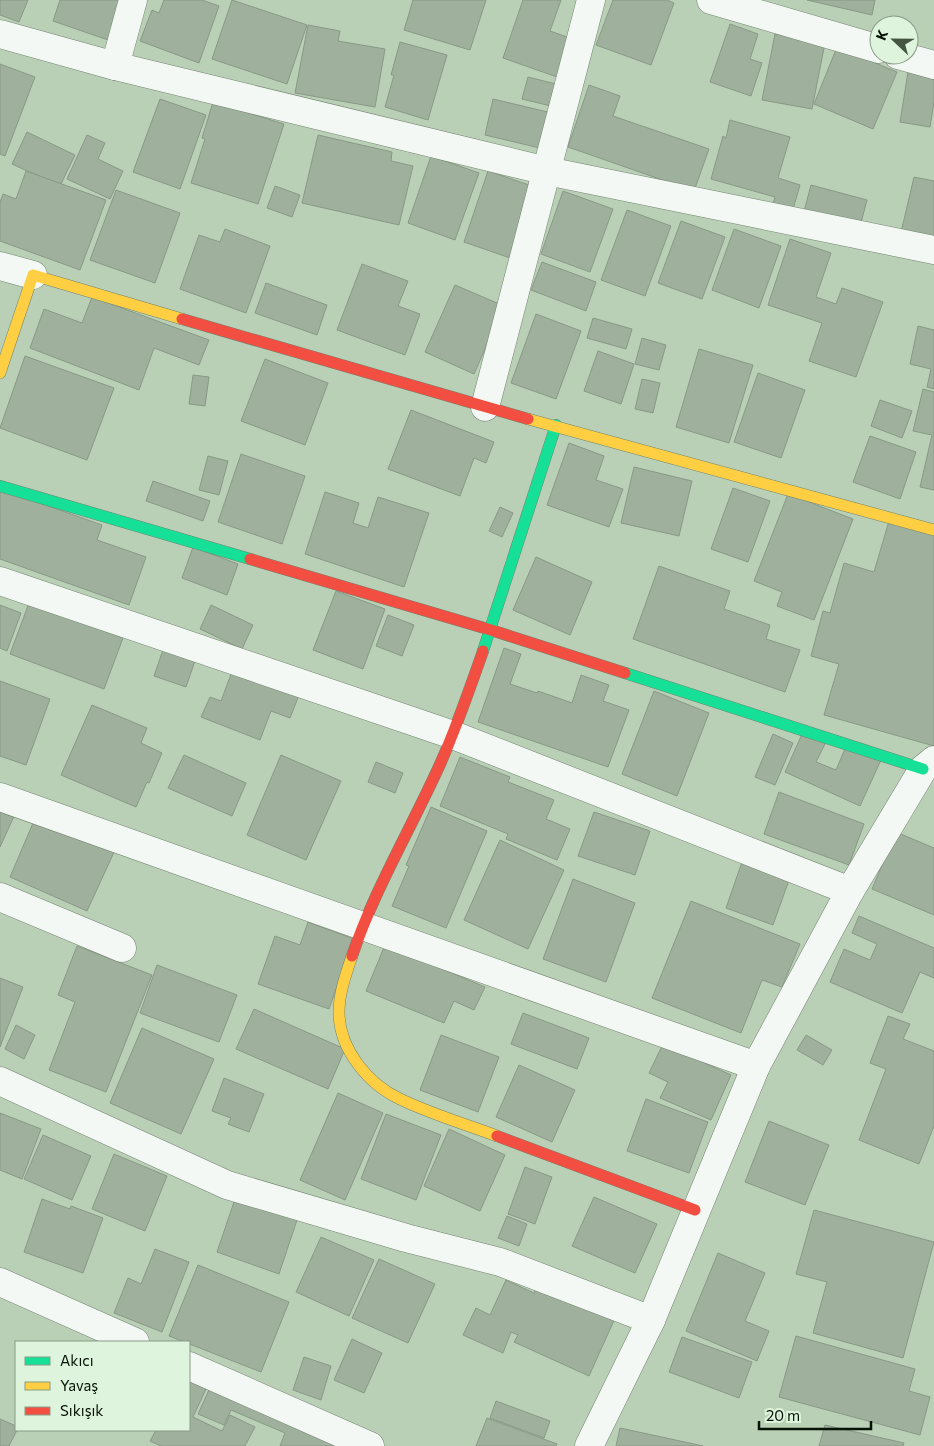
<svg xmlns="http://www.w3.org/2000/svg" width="934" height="1446" font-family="Commissioner,sans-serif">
	<rect width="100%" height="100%" fill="#b9d0b6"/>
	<g fill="#9fb19d" stroke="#889985">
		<path d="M0,0h28l-9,22 -19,-7z"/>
		<path d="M60,0h62l-14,40 -55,-19z"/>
		<path d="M164,0h38l17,6 -20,57 -59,-22 12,-31 7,3z"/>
		<path d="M232,0l75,25 -20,59 -75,-25z"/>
		<path d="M413,0h73l-16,50 -66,-20z"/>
		<path d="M523,0h38l-11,31 20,7 -13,39 -54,-19z"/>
		<path d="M613,0h54l7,3 -23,62 -55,-20z"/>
		<path d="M807,0h68l-3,15z"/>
		<path d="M730,24l28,10 -8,25 12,4 -11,33 -41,-14z"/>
		<path d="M308,25l32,6 -2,10 47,8 -10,58 -80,-14z"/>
		<path d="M775,34l50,9 -13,66 -50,-9z"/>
		<path d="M400,42l47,13 -19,65 -43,-13 9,-32h-3z"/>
		<path d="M837,47l60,25 -24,57 -59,-25z"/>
		<path d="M0,64l35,13 -30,79 -5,-2z"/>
		<path d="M908,72l26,4v26l-4,25 -30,-5z"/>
		<path d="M528,77l32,8 -5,22 -33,-8z"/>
		<path d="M589,85l31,11 -7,20 96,33 -15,42 -126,-44z"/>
		<path d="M160,99l46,16 -26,74 -47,-17z"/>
		<path d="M493,99l59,14 -8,36 -59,-14z"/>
		<path d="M213,102l71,22 -26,80 -67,-21 14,-44 -3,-1z"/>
		<path d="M730,120l60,17 -12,41 22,7 -9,31 -20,-6 4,-13 -64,-18 12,-43 3,2z"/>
		<path d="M27,132l48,23 -15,31 -48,-22z"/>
		<path d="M87,135l18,8 -7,16 25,12 -13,28 -43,-20z"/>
		<path d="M318,135l74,17 -1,9 22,5 -14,59 -97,-22z"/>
		<path d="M431,156l48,17 -24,67 -47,-17z"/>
		<path d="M26,171l80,29 -26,70 -80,-29v-39l3,-8 13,5z"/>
		<path d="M488,171l50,17 -25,71 -49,-17z"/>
		<path d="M914,177l20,4v67l-35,-7z"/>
		<path d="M811,185l56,15 -9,34 -56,-15z"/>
		<path d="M275,186l25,9 -8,22 -25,-9z"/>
		<path d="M116,190l64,23 -25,70 -65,-23z"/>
		<path d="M563,191l50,18 -23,63 -49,-18z"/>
		<path d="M627,210l44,16 -26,70 -44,-16z"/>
		<path d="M681,221l44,16 -23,62 -44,-16z"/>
		<path d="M225,229l45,17 -24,67 -66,-24 19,-54 21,7z"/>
		<path d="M734,229l47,17 -22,62 -47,-18z"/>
		<path d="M790,239l41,14 -15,44 20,7 6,-16 41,14 -27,75 -47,-16 13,-38 -54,-18z"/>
		<path d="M542,262l54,20 -10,29 -55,-21z"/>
		<path d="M362,264l46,17 -10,25 22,8 -15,41 -68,-25z"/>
		<path d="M266,283l61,22 -10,30 -62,-22z"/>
		<path d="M455,285l49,21 -30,68 -49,-22z"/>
		<path d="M92,297l117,43 -10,25 -45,-17 -15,42 -109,-42 14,-39 38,14z"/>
		<path d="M536,314l45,17 -25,68 -45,-16z"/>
		<path d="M593,318l39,11 -6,20 -39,-11z"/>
		<path d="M918,326l16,4v59l-7,-2 4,-18 -21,-5z"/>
		<path d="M642,338l24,7 -7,25 -24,-6z"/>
		<path d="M699,349l54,16 -24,78 -53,-16z"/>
		<path d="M598,351l36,13 -13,40 -37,-13z"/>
		<path d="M25,356l89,32 -27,72 -87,-32z"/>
		<path d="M265,359l63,24 -23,62 -64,-24z"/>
		<path d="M758,373l47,17 -24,68 -47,-16z"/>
		<path d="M193,375l16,2 -4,29 -16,-2z"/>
		<path d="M642,379l18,4 -7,30 -18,-4z"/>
		<path d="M923,389l11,3v98l-14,-3 12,-52 -19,-4z"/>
		<path d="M880,400l32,11 -10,27 -31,-12z"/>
		<path d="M411,410l83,32 -8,21 -12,-5 -14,38 -72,-27z"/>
		<path d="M870,436l46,16 -16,47 -47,-17z"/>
		<path d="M569,443l35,13 -8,24 27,9 -14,38 -62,-22z"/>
		<path d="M241,454l64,22 -23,68 -64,-22z"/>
		<path d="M208,456l20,5 -9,34 -20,-5z"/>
		<path d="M634,467l58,14 -13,55 -58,-13z"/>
		<path d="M153,481l57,20 -7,20 -57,-20z"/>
		<path d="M733,488l37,13 -22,61 -37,-13z"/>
		<path d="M0,489l102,36 -5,15 49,17 -17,48 -129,-46z"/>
		<path d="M325,492l34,11 -6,20 15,5 10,-31 51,16 -25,74 -99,-33z"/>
		<path d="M788,494l65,25 -39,101 -37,-14 5,-14 -28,-11z"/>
		<path d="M500,507l13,6 -11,24 -13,-6z"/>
		<path d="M889,521l45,13v212l-110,-31 15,-51 -28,-8 12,-45 7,2 14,-50 30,9z"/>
		<path d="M193,547l45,17 -11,31 -45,-17z"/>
		<path d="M536,557l56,25 -22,53 -57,-25z"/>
		<path d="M659,566l71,25 -6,18 46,16 -4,14 34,11 -15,42 -152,-53z"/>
		<path d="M336,591l49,18 -22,60 -50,-19z"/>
		<path d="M29,603l94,35 -19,51 -94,-35z"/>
		<path d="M0,605l21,8 -14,38 -7,-3z"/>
		<path d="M211,605l42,20 -11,24 -42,-20z"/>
		<path d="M388,615l26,10 -12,31 -26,-10z"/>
		<path d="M165,644l32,11 -11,32 -32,-11z"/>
		<path d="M504,648l17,6 -11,30 27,9 1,-2 34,12 9,-28 28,10 -6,16 26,9 -21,57 -130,-45z"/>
		<path d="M233,669l66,26 -9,23 -19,-7 -11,29 -59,-23 9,-20 11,4z"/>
		<path d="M0,681l50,18 -24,66 -26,-9z"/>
		<path d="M654,691l55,22 -32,83 -55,-22z"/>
		<path d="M92,705l55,23 -6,15 21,10 -13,30 -2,-1 -11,25 -75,-32z"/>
		<path d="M803,732l23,10 -10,20 20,8 11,-26 34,16 -21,46 -75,-34z"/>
		<path d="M773,734l20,9 -18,42 -20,-8z"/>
		<path d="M184,755l62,28 -14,33 -64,-28z"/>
		<path d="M281,755l60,26 -35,79 -59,-25z"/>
		<path d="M460,757l50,20 -2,5 46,18 -8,19 24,10 -13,31 -51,-21 2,-5 -68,-28z"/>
		<path d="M376,762l27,11 -8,20 -27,-11z"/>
		<path d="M779,792l85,32 -15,41 -85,-31z"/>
		<path d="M0,805l16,7 -16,35z"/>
		<path d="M431,807l56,24 -41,97 -54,-22 17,-40 -3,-1z"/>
		<path d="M594,812l56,19 -15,44 -57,-19z"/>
		<path d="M36,816l79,34 -28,61 -77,-34z"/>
		<path d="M896,832l38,16v67l-62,-26z"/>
		<path d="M500,840l64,30 -36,79 -64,-29z"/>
		<path d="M742,862l47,18 -16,45 -47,-17z"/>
		<path d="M573,879l62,24 -29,79 -63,-23z"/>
		<path d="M691,901l109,43 -18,43 -20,-7 -21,53 -89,-35z"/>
		<path d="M859,916l75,32v30l-14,-6 -18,41 -72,-31 14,-33 26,11 7,-16 -25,-11z"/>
		<path d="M308,922l46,17 -25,70 -71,-25 17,-48 25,9z"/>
		<path d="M385,945l100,42 -11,23 -20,-9 -10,22 -78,-32z"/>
		<path d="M77,946l75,29 -46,117 -57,-22 26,-68 -17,-7z"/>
		<path d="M157,965l80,30 -18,47 -79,-29z"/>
		<path d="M0,978l23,9 -23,60z"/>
		<path d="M254,1009l91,40 -17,40 -92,-40z"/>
		<path d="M523,1013l66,25 -12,31 -66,-25z"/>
		<path d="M888,1016l22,8 -7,15 31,12v75l-15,38 -60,-24 27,-71 -16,-6z"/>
		<path d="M16,1025l19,10 -11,24 -19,-10z"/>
		<path d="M142,1028l72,31 -33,75 -71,-31z"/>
		<path d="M441,1035l58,22 -21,55 -58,-22z"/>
		<path d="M806,1035l26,15 -9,15 -26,-15z"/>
		<path d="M663,1044l68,31 -20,45 -51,-22 8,-16 -19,-9z"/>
		<path d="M519,1065l56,25 -23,52 -56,-25z"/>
		<path d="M224,1078l40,16 -15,38 -21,-8 3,-6 -19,-7z"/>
		<path d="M338,1093l45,20 -38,87 -45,-20z"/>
		<path d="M646,1099l62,23 -19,51 -62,-22z"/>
		<path d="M0,1113l41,16 -19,50 -22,-9z"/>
		<path d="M386,1114l55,21 -25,65 -55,-21z"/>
		<path d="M769,1121l60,24 -24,60 -60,-23z"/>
		<path d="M449,1129l56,26 -25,56 -56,-25z"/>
		<path d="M43,1135l48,21 -19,44 -48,-21z"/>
		<path d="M114,1154l53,22 -22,55 -53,-22z"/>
		<path d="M525,1167l27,10 -17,47 -27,-10z"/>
		<path d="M594,1197l63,27 -22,49 -63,-27z"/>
		<path d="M42,1199l28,10 1,-3 32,12 -20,55 -59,-21z"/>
		<path d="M235,1199l62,21 -18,54 -62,-22z"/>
		<path d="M814,1210l120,32 -31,116 -90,-25 14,-51 -31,-8z"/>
		<path d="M507,1216l20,8 -8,22 -21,-8z"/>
		<path d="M321,1237l53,23 -25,56 -53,-24z"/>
		<path d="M155,1249l34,13 -27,70 -48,-19 14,-35 13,6z"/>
		<path d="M718,1253l47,20 -20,48 24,10 -12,30 -71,-30z"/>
		<path d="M379,1259l56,25 -27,59 -56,-25z"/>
		<path d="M198,1265l91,37 -28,70 -92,-36z"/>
		<path d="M506,1280l28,13 5,-11 77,34 -27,60 -75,-34 4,-7 -7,-3 -8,21 -40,-18 13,-27 14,7z"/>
		<path d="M796,1336l119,33 -6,22 21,6 -10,38 -141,-38z"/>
		<path d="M682,1337l70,25 -13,36 -70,-26z"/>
		<path d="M352,1339l30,14 -18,40 -30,-13z"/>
		<path d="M304,1357l27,9 -10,34 -28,-10z"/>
		<path d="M189,1363l24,11 -20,43 29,14 8,-16 25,12 -10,19h-84l-11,-5 6,-11h33z"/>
		<path d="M214,1379l137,67h-71l5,-13 -54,-23 -7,15 -26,-11z"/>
		<path d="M496,1401l54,20 -6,17 -54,-20z"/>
		<path d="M487,1418l70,26 -1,2h-80z"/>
		<path d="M0,1419l16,7 1,4 -8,16h-9z"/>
		<path d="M825,1425l79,18 -1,3h-84z"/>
		<path d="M620,1428l83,18h-87z"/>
	</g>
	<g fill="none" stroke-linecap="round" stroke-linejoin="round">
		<defs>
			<g id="street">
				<path d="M711,0l168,49"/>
				<path d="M0,34l115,32 432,105 387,79"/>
				<path d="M898,55l36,10"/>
				<path d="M115,66l18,-66"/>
				<path d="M0,266l33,9"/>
				<path d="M485,407l106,-407"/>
				<path d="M0,581l453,154 397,156"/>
				<path d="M0,797l756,269"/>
				<path d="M0,897l122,51"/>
				<path d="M0,1081l227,104 179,53 94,24 151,58"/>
				<path d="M0,1282l135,60"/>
				<path d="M189,1366l181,80"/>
				<path d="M589,1446l62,-126 105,-254 94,-175 73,-122 11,-9"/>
			</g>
			<g id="fast">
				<path d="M0,486l250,73"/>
				<path d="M483,651l73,-226"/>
				<path d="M625,673l298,96"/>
			</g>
			<g id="slow">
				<path d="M0,373l33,-98 149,44"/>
				<path d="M528,419l406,111"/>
				<path d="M352,956c-6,18 -13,37 -13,56 0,37 29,72 61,87 31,15 65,25 97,37"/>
			</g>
			<g id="jam">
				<path d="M182,319l346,100"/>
				<path d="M250,559l241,71 134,43"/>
				<path d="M352,956c23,-68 60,-129 89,-194 16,-36 29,-74 42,-111"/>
				<path d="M497,1136l198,74"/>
			</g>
		</defs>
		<use href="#street" stroke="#728470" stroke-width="29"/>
		<use href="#fast" stroke="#728470" stroke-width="12"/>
		<use href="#slow" stroke="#728470" stroke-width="12"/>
		<use href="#jam" stroke="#728470" stroke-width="12"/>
		<use href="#street" stroke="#f4f8f4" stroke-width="28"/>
		<use href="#fast" stroke="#16e098" stroke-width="11"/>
		<use href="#slow" stroke="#ffcf43" stroke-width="11"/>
		<use href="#jam" stroke="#f24e42" stroke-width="11"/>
	</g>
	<rect x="15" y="1341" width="175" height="90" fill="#dff4dc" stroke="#889a86"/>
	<rect x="25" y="1357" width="25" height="8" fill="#16e098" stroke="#889a86"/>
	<text x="60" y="1366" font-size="15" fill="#051304">Akıcı</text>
	<rect x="25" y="1382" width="25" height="8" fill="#ffcf43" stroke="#889a86"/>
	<text x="60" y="1391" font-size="15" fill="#051304">Yavaş</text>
	<rect x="25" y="1407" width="25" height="8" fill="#f24e42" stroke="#889a86"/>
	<text x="60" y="1416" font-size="15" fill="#051304">Sıkışık</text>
	<g transform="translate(894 40) rotate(292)"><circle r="24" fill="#dff4dc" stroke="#889a86"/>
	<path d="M0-4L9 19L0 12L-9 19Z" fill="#445542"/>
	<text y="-8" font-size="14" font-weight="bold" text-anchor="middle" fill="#051304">K</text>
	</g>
	<path d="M759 1421v8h112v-8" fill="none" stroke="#051304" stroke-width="2.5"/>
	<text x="766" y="1421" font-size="15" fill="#051304" stroke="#dff4dc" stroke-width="4" paint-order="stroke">20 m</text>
</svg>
